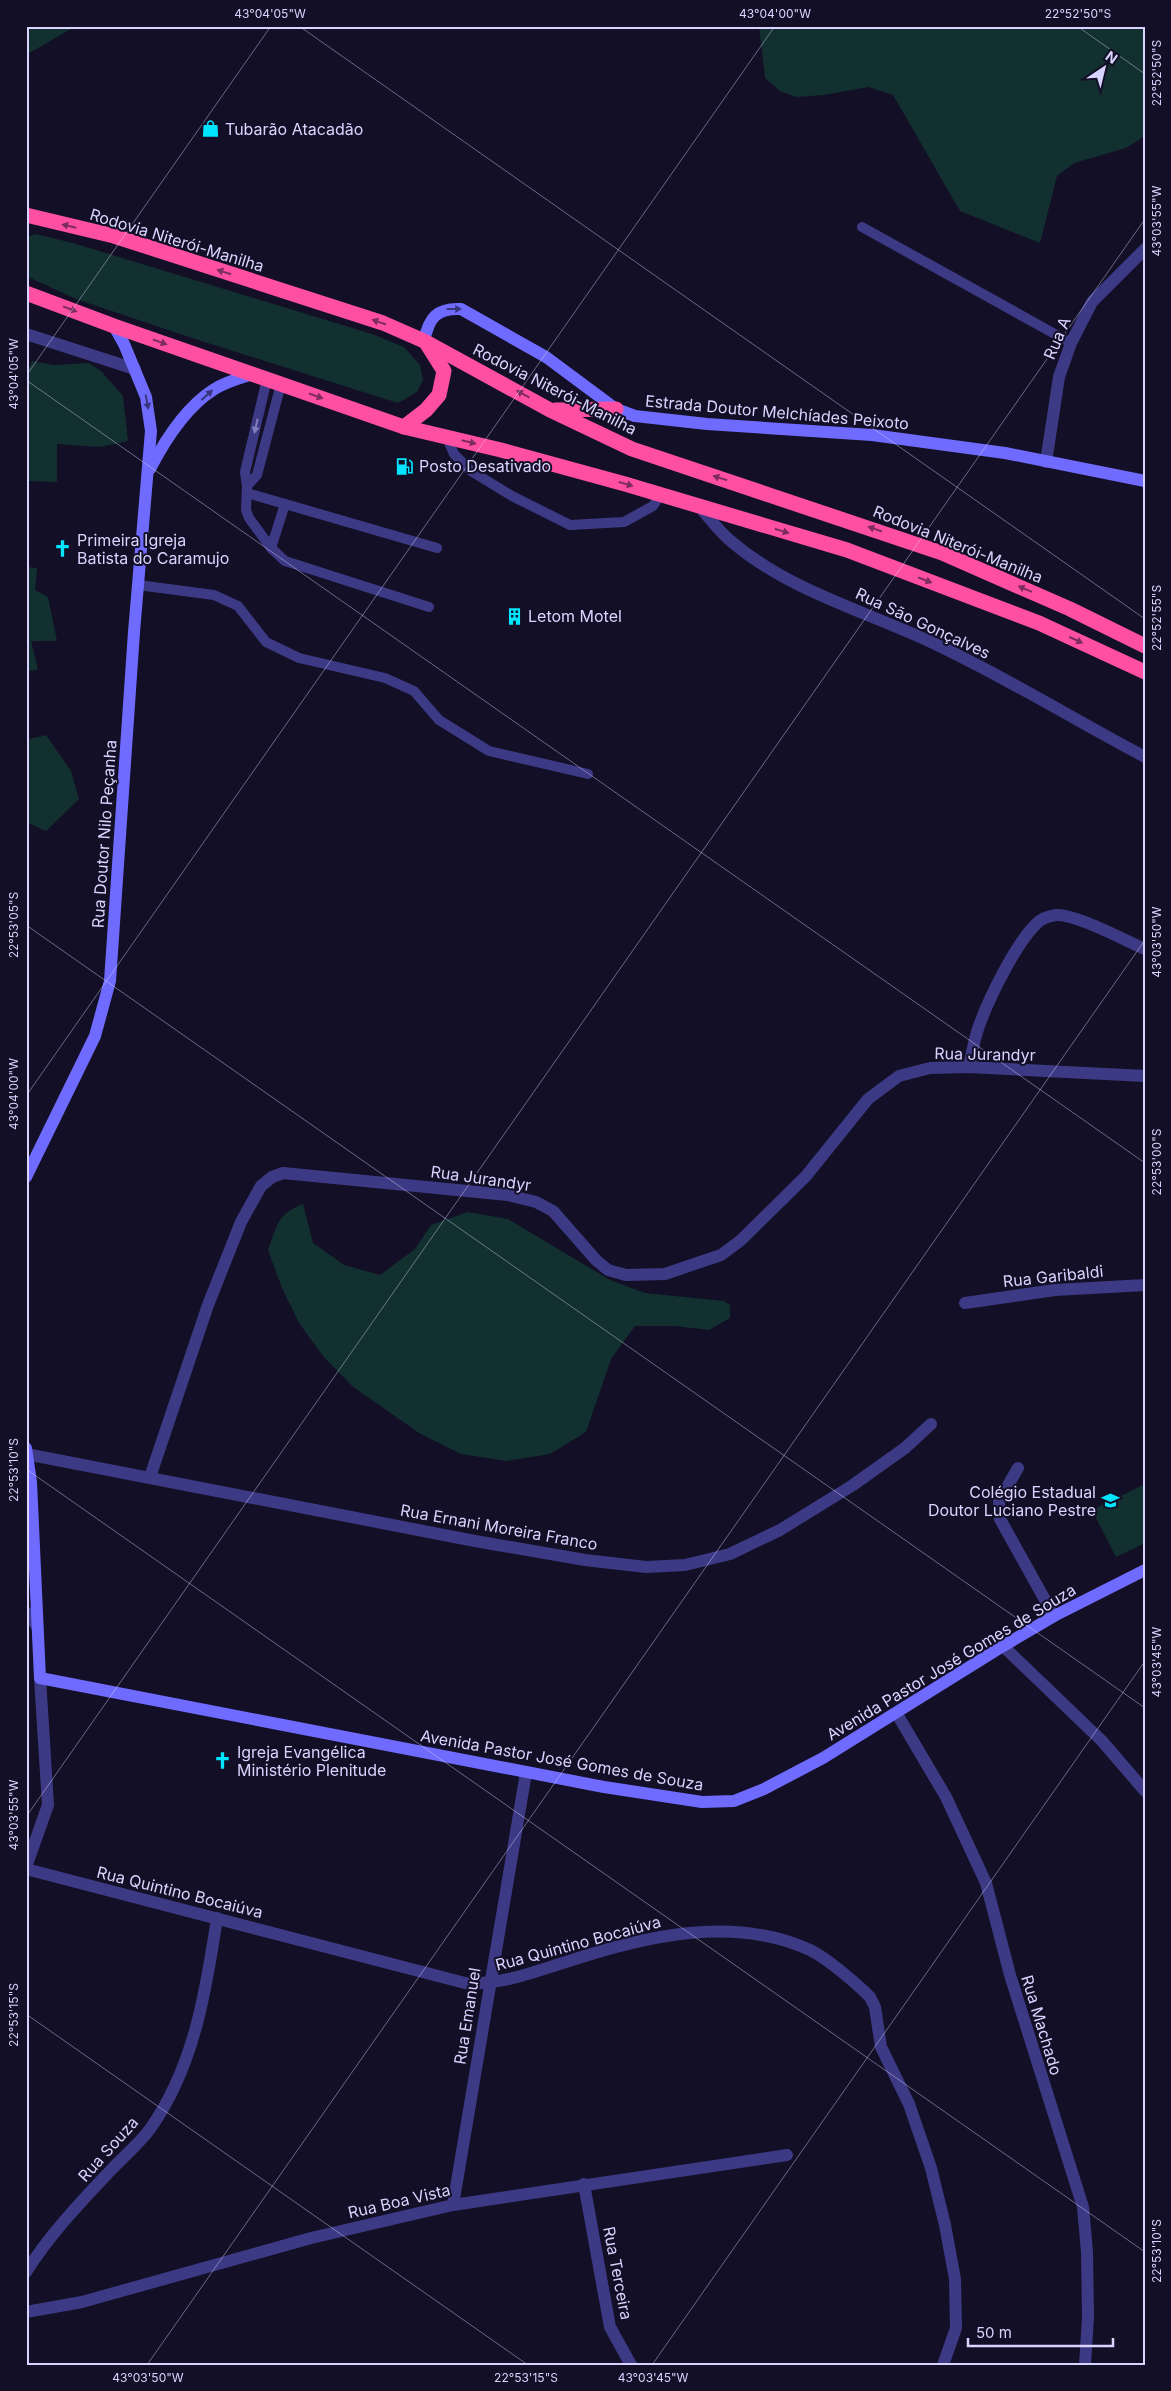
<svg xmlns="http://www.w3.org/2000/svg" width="1171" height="2391" font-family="Inter,sans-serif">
	<rect width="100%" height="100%" fill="#130f26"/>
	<g fill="#12302f">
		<path d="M26,26h50l-50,29z"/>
		<path d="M759,26h386v110l-19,12 -52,15 -17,13 -17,67 -80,-32 -67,-116 -25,-8 -44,8 -28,2 -16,-6 -15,-13z"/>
		<path d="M35,234l38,9 299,91 32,13 16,18 3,15 -6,12 -19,11 -206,-65 -116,-39 -50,-23v-38z"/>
		<path d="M32,361l22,4 35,-2 12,8 22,25 5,45 -28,6 -43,-3v38l-30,-1 -1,20v-125z"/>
		<path d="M26,567l11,1 -2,22 13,7 9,44h-26l7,29 -12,1z"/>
		<path d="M46,735l25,36 8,28 -33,32 -20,-9v-82z"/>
		<path d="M303,1204l10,39 31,22 36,10 35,-26 16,-24 37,-13 40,7 102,61 35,13 79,8 6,4v13l-21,12 -34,-4h-40l-24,33 -25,73 -36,22 -44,7 -45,-7 -42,-21 -67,-47 -29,-30 -24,-33 -17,-35 -14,-38c9,-24 9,-36 35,-46z"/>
		<path d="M1145,1484v59l-29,14 -24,-47z"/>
	</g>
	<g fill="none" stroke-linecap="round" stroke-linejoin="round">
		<g stroke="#3d3a85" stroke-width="10">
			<path d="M862,227l209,116"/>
			<path d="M267,379l-22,93 2,14 -1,24 3,8 22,30 14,13 144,46"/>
			<path d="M446,436l8,18 17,17 41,25 58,29 54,-3 29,-16 8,-12"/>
			<path d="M247,486l10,-11 24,-91"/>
			<path d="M247,493l190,55"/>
			<path d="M271,548l14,-44"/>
			<path d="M138,585l76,10 24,11 28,36 33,16 86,20 29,13 25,29 50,31 99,23"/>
		</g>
		<g stroke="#3d3a85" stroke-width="12">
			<path d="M26,334l109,35"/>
			<path d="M1046,462l13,-85 12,-34 21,-41 53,-53"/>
			<path d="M698,505c11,12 21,27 34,37 56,48 133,69 199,100 73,34 142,77 214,115"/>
			<path d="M969,1067c3,-13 5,-28 10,-41 10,-28 36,-81 57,-102 5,-5 13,-8 20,-9 18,-2 70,26 89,34"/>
			<path d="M965,1303l90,-13 90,-5"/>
			<path d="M26,1454l449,87 110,19 61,7 39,-2 45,-11 50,-24 73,-45 52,-37 26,-24"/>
			<path d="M1018,1468l-19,33 1,18 54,97"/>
			<path d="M150,1477l58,-172 33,-83 20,-36 11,-9 11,-4 225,22 28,7 17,9 43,49 12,10 18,5 39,-1 56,-19 19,-14 66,-65 62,-77 31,-23 31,-8 39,-1 176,9"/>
			<path d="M26,1612l11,14"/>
			<path d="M1003,1646l99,95 43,50"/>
			<path d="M897,1714l49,83 40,86 24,92 73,232 4,45 1,65 -3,48"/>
			<path d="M26,1867l22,-62 -8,-127"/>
			<path d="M26,1869l439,114c38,2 68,-11 104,-22 76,-25 165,-46 241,-11 17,8 47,34 60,47l5,10 6,40 28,57 22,64 14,57 10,54 1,49 -13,37"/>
			<path d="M584,2184l26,143 21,38"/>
			<path d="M453,2205l73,-432"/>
			<path d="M26,2272c24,-38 54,-69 85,-102 12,-13 28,-26 39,-41 44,-62 56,-138 67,-211"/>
			<path d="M26,2312l56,-10 229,-64 142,-33 334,-50"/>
		</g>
		<g stroke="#6f6bff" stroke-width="12">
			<path d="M424,341c5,-23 12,-33 37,-32l85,48 70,52 19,7 72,8 165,11 133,18 140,28"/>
			<path d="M150,469c15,-29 35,-61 63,-79 12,-8 27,-12 40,-16"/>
			<path d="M26,1177l69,-141 15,-55 24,-349 17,-201 -5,-34 -22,-53 -10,-18"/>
			<path d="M26,1448l5,34 9,196 564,109 98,15 32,-1 30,-12 59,-31 180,-112 51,-30 91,-46"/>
		</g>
		<g stroke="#ff4fa3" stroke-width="15">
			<path d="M26,215l88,21 269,87 41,18 126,69 82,39 310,104 128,56 75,37"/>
			<path d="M26,293l88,33 290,101 97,23 124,34 222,66 192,73 106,49"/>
			<path d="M555,410l61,-1"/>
			<path d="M404,427l22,-17 13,-15 5,-24 -17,-27"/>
		</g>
	</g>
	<defs><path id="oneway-solid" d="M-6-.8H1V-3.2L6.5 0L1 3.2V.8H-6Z" transform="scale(1.25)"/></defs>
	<g fill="#7d2c5e">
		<use href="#oneway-solid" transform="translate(69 226) rotate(-167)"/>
		<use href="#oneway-solid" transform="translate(224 272) rotate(-162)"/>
		<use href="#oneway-solid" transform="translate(70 309) rotate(21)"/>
		<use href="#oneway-solid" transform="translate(379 322) rotate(-161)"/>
		<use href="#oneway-solid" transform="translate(160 342) rotate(19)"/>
		<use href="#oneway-solid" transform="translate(523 394) rotate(-151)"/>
		<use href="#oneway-solid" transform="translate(316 396) rotate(19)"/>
		<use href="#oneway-solid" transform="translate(469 442) rotate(14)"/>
		<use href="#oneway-solid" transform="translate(720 478) rotate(-162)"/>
		<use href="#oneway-solid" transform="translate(626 484) rotate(16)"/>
		<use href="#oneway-solid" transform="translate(875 529) rotate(-161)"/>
		<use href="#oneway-solid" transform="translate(782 531) rotate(17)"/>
		<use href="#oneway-solid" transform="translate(925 580) rotate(21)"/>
		<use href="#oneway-solid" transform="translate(1025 589) rotate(-157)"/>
		<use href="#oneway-solid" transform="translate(1076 640) rotate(25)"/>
	</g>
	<g fill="#38347d">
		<use href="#oneway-solid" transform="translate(454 309)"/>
		<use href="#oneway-solid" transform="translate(207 395) rotate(-42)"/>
		<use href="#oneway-solid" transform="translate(147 402) rotate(79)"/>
	</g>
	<use fill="#837fbc" href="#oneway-solid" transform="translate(256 426) rotate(103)"/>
	<path fill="none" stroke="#d9d4ff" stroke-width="1" stroke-opacity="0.45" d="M299,26l846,593M1077,26l68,48M26,376l245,-350M26,380l1119,783M26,925l1119,783M26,1096l749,-1070M26,1469l1119,783M26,1817l1119,-1598M26,2014l502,351M147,2365l998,-1425M652,2365l493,-704"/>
	<defs>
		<symbol id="shop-bare" viewBox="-9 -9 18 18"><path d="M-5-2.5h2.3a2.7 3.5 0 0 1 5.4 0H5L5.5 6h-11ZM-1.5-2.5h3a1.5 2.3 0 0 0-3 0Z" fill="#00e5ff" stroke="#130f26" stroke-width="2.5" paint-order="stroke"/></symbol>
		<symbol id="fuel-bare" viewBox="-9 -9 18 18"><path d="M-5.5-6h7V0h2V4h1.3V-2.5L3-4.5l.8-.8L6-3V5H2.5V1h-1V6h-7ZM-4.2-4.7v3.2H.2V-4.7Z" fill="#00e5ff" stroke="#130f26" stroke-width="2.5" paint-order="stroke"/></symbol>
		<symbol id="church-bare" viewBox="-9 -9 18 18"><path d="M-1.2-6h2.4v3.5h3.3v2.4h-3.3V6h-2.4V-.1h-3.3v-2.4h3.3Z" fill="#00e5ff" stroke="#130f26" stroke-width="2.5" paint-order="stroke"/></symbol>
		<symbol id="building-bare" viewBox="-9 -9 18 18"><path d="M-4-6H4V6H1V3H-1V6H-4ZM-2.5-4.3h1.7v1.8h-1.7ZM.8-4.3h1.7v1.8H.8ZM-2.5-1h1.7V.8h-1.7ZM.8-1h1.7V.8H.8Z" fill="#00e5ff" stroke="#130f26" stroke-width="2.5" paint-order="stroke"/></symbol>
		<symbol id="school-bare" viewBox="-9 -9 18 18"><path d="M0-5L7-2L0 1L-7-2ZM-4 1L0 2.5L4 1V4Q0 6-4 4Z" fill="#00e5ff" stroke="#130f26" stroke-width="2.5" paint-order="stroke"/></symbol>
	</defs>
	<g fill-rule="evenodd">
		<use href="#shop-bare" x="198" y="116" width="25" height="25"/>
		<use href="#fuel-bare" x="392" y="454" width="25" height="25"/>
		<use href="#church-bare" x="50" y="536" width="25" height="25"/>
		<use href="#building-bare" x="502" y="604" width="25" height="25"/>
		<use href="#school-bare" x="1098" y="1488" width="25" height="25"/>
		<use href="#church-bare" x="210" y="1748" width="25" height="25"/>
	</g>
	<g text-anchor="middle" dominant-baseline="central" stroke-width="4" stroke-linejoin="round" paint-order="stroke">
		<g font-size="16" fill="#d9d4ff" stroke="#130f26" text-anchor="start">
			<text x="225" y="129">Tubarão Atacadão</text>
			<text x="419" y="466">Posto Desativado</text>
			<text x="77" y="540">Primeira Igreja<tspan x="77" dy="18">Batista do Caramujo</tspan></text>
			<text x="528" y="616">Letom Motel</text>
			<text x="1096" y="1492" text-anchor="end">Colégio Estadual<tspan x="1096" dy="18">Doutor Luciano Pestre</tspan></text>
			<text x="237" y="1752">Igreja Evangélica<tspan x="237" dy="18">Ministério Plenitude</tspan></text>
		</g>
		<g font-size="16" fill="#d9d4ff" stroke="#130f26">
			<text transform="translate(177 240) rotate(17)">Rodovia Niterói-Manilha</text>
			<text transform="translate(1057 338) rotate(-67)">Rua A</text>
			<text transform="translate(555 389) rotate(27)">Rodovia Niterói-Manilha</text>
			<text transform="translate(777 412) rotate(5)">Estrada Doutor Melchíades Peixoto</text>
			<text transform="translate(958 544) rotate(22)">Rodovia Niterói-Manilha</text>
			<text transform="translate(923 623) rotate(25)">Rua São Gonçalves</text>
			<text transform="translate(104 834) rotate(-86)">Rua Doutor Nilo Peçanha</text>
			<text transform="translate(985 1054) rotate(1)">Rua Jurandyr</text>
			<text transform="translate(481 1178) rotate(8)">Rua Jurandyr</text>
			<text transform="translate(1053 1276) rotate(-6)">Rua Garibaldi</text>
			<text transform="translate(499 1527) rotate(10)">Rua Ernani Moreira Franco</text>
			<text transform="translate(951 1662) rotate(-31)">Avenida Pastor José Gomes de Souza</text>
			<text transform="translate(562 1760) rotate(10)">Avenida Pastor José Gomes de Souza</text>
			<text transform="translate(180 1892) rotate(14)">Rua Quintino Bocaiúva</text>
			<text transform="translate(578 1943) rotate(-15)">Rua Quintino Bocaiúva</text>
			<text transform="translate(467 2016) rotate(-81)">Rua Emanuel</text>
			<text transform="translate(1042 2025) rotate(73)">Rua Machado</text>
			<text transform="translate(108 2149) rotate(-48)">Rua Souza</text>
			<text transform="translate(399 2201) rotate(-13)">Rua Boa Vista</text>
			<text transform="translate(618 2273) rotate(79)">Rua Terceira</text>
		</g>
	</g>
	<rect width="1171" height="2391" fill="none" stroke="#130f26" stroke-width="55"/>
	<g transform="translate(1104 68) rotate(35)" stroke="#130f26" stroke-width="4" paint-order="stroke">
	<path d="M0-4L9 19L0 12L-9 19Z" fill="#d9d4ff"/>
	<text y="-8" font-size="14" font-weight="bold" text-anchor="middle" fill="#d9d4ff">N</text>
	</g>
	<path d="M968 2338v8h145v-8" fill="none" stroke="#d9d4ff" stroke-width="2.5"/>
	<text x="976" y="2338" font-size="15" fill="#d9d4ff" stroke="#130f26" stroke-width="4" paint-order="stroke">50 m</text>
	<rect x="28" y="28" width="1116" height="2336" fill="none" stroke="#d9d4ff" stroke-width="2"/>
	<g font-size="12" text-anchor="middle" fill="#d9d4ff">
		<text x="270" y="18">43°04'05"W</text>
		<text x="775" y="18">43°04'00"W</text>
		<text x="1078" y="18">22°52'50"S</text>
		<text transform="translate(1157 73) rotate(-90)" y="4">22°52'50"S</text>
		<text transform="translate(1157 221) rotate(-90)" y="4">43°03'55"W</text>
		<text transform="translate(14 374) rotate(-90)" y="4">43°04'05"W</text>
		<text transform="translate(1157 618) rotate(-90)" y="4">22°52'55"S</text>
		<text transform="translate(14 925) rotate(-90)" y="4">22°53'05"S</text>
		<text transform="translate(1157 942) rotate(-90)" y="4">43°03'50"W</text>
		<text transform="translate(14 1094) rotate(-90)" y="4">43°04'00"W</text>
		<text transform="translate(1157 1162) rotate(-90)" y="4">22°53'00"S</text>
		<text transform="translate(14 1470) rotate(-90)" y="4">22°53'10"S</text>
		<text transform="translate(1157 1662) rotate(-90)" y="4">43°03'45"W</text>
		<text transform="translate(14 1815) rotate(-90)" y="4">43°03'55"W</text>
		<text transform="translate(14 2015) rotate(-90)" y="4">22°53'15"S</text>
		<text transform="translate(1157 2251) rotate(-90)" y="4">22°53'10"S</text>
		<text x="148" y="2382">43°03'50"W</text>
		<text x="526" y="2382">22°53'15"S</text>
		<text x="653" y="2382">43°03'45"W</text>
	</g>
</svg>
